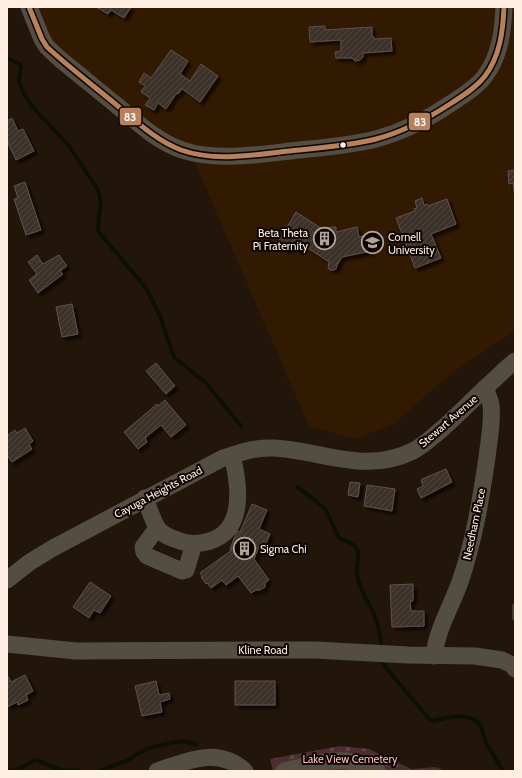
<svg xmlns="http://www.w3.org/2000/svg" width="522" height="778" font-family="Cabin,sans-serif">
	<defs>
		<pattern id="cemetery-stones" width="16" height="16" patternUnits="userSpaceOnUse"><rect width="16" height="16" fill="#4d2c32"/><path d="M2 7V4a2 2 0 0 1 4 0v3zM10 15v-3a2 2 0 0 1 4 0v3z" fill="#5f4146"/></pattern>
		<pattern id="building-hatch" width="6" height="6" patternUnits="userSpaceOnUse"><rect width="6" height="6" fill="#3e3029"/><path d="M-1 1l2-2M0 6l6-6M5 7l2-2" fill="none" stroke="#51443e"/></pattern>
		<filter id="shadow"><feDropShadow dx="3.5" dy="3.5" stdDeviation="1" flood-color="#0009"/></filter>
	</defs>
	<rect width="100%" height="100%" fill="#22160b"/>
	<path fill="#321901" d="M29,7h486v324l-67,45 -54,48 -40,15 -45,-13 -117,-270 -154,-122z"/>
	<path fill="url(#cemetery-stones)" d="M340,746l29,3 42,20 24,-2 11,4h-173l-3,-12z"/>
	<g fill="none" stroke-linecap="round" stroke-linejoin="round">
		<g stroke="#0c1001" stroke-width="4">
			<path d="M7,59h3l11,6 -2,17 5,12 7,11 38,41 29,44 3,13 -2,13 -1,15 48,57 14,28 14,41 32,26 35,43"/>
			<path d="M297,487l14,10 15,13 13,28c5,2 15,5 18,11 3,7 -1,19 0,27 3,13 9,23 15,34 6,11 8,23 9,35"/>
			<path d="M383,664l47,56 2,1c14,-3 40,-11 49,6 2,5 3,12 6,17 5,9 11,18 16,27"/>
			<path d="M7,768l4,3 10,-3 14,-8c10,2 18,9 28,10 6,1 10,-2 16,1"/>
			<path d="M99,771l27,-10 20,-12 15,-4 21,-4 14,3"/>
		</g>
	</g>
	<g fill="url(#building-hatch)" stroke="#5e524b" filter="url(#shadow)">
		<path d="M96,7h35l-7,11 -13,-8 -3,4z"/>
		<path d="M325,26v4l47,-3v10h2v2l17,-1 1,13 -29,2v4l-3,3 -5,1 -3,-3h-16l-1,-6 6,-1v-11l-31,2 -1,-15z"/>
		<path d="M171,50l17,11 -8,13 10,7 11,-17 17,12 -18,26 -19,-14v2l-2,3 -3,1 -10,15 -8,-6 -4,7 -9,-5 5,-7 -9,-6 4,-6 -6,-4 5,-9 7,5z"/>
		<path d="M12,118l6,13 5,-2 11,22 -18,9 -9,-19v-20z"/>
		<path d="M515,170v28l-2,-15 -4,1 -1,-13z"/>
		<path d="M25,182l16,48 -15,5 -12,-36 4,-1 -4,-12z"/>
		<path d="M422,198l2,7 3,-1 1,2 19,-7 9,25 -25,10 10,24 -26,10 -19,-50 19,-7 -1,-2 3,-1 -2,-7z"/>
		<path d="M296,212l28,18v-1l9,-2h3v5l21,-5 2,10 8,-2 4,16 -29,6 -5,8 -1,4 -3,1h-3l-2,-2 1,-6 -26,-17 -4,6 -8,-5 -2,3 -4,1 -6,-5 -1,-3z"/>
		<path d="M37,255l6,9 16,-9 8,11 -7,5 3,3 -25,19 -9,-13 8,-6 -9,-12z"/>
		<path d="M72,304l6,30 -16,3 -6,-30z"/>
		<path d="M156,363l19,23 -9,8 -20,-23z"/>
		<path d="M165,400l21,25 -15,12 -10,-12 -16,13 2,4 -9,7 -14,-17 33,-28 1,2z"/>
		<path d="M25,428l8,13 -4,3 3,5 -20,13 -5,-7v-19l8,-6 2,3z"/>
		<path d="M446,469l6,13 -31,16 -4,-9 6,-3 -2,-6 1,-1z"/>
		<path d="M350,482l10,1 -2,14 -10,-2z"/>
		<path d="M367,485l28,4 -3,22 -28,-5z"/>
		<path d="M252,504l15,6 -8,19 11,5 -5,12 -5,-2 -6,15 15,21 -4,3v4l-5,3h-4l-5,3 -13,-17 -12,9 -4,-5 -11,8 -4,-5 -1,1 -5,-7 1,-1 -2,-3 32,-23 -2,-1 7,-18 3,1z"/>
		<path d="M90,582l21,14 -11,17 -6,-3 -5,8 -16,-11z"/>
		<path d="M413,584v17h-3l1,10h13v15l-32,1 -2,-42z"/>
		<rect x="513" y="605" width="2" height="14"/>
		<path d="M7,675l4,7 14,-7 8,16 -7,4 2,5 -10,5 -1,-3 -10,5z"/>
		<path d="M156,681l3,14 10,-2 1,6 -10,3 2,10 -20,4 -7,-30z"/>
		<rect x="235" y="681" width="40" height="24"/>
	</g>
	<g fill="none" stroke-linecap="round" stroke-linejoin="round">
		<g stroke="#534e41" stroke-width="17">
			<path d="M29,7l13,32 5,8 14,13c20,16 39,32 59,48 19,16 37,33 62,42 33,11 74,5 108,1 29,-3 58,-5 86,-12 26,-7 52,-20 74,-35 12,-8 26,-16 35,-28 15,-20 18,-45 19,-69"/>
			<path d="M145,498c4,10 7,21 12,29 4,8 15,11 23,14 10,4 20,3 30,0 36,-11 29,-58 22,-86"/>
			<path d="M157,528l-14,19 1,5 3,4 35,15 4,-1 8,-26"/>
			<path d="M7,580l23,-18 23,-14 170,-90c16,-5 32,-11 50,-10 49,2 91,27 140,3 11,-6 19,-14 29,-22 18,-16 35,-34 53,-50 6,-6 13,-13 20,-18"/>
			<path d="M7,644l69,7 181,-1h58l93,5 67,1 27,4 10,5 3,4"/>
			<path d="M434,656c3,-27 17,-49 26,-74 14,-41 21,-83 27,-125 2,-17 6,-35 4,-52 -1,-6 -4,-12 -6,-17"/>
			<path d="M157,771c31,-10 60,-25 88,0"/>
			<path d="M284,771c19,-4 44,-12 63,-10 11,1 20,6 30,10"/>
		</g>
		<defs>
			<path id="bus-1" d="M29,7l13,32 5,8c23,21 48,40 72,60 19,16 38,34 62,43 34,12 73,5 108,1 29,-3 59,-5 87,-12 27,-7 51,-20 74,-35 12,-8 26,-16 35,-28 15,-20 18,-45 19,-69"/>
		</defs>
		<use href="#bus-1" stroke="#0c0501" stroke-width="8"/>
		<use href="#bus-1" stroke="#b6815c" stroke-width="5"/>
	</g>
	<defs>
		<symbol id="building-ring" viewBox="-11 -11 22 22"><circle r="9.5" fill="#0c0501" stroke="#b1a397" stroke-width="1.5"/><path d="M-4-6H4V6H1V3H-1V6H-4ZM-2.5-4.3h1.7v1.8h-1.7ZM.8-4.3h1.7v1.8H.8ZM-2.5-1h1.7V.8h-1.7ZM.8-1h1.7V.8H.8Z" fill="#b1a397"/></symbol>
		<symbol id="university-ring" viewBox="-11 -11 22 22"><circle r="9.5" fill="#0c0501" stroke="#b1a397" stroke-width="1.5"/><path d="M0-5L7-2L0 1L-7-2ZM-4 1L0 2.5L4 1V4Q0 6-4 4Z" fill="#b1a397"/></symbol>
	</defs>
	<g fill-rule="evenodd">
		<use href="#building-ring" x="312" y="226" width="25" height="25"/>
		<use href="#university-ring" x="360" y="230" width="25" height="25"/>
		<use href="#building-ring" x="232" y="536" width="25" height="25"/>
	</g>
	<circle fill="#feefe2" stroke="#0c0501" stroke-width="1.5" cx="343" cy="145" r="3.5"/>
	<g text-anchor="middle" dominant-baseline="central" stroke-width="4" stroke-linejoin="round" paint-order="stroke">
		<g font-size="11" fill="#feefe2" stroke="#0c0501" text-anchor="start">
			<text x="308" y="233" text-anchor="end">Beta Theta<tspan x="308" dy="13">Pi Fraternity</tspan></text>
			<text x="388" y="237">Cornell<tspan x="388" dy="13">University</tspan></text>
			<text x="260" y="549">Sigma Chi</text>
		</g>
		<g font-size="11" fill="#feefe2" stroke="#0c0501">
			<text transform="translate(448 421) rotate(-41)">Stewart Avenue</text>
			<text transform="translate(158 492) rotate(-28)">Cayuga Heights Road</text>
			<text transform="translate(474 524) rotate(-78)">Needham Place</text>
			<text x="263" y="650">Kline Road</text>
		</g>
		<g font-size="11" fill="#f9bbc8" stroke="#0c0501">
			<text x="350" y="759">Lake View Cemetery</text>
		</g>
	</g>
	<g stroke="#0c0501" stroke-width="1.5">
		<rect x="119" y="107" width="23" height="19" rx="4" fill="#b6815c"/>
		<rect x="408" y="112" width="23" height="19" rx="4" fill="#b6815c"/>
	</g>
	<g font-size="11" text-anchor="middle" font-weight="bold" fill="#fff">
		<text x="130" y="121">83</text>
		<text x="420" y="126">83</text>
	</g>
	<rect width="522" height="778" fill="none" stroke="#feefe2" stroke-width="16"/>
</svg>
